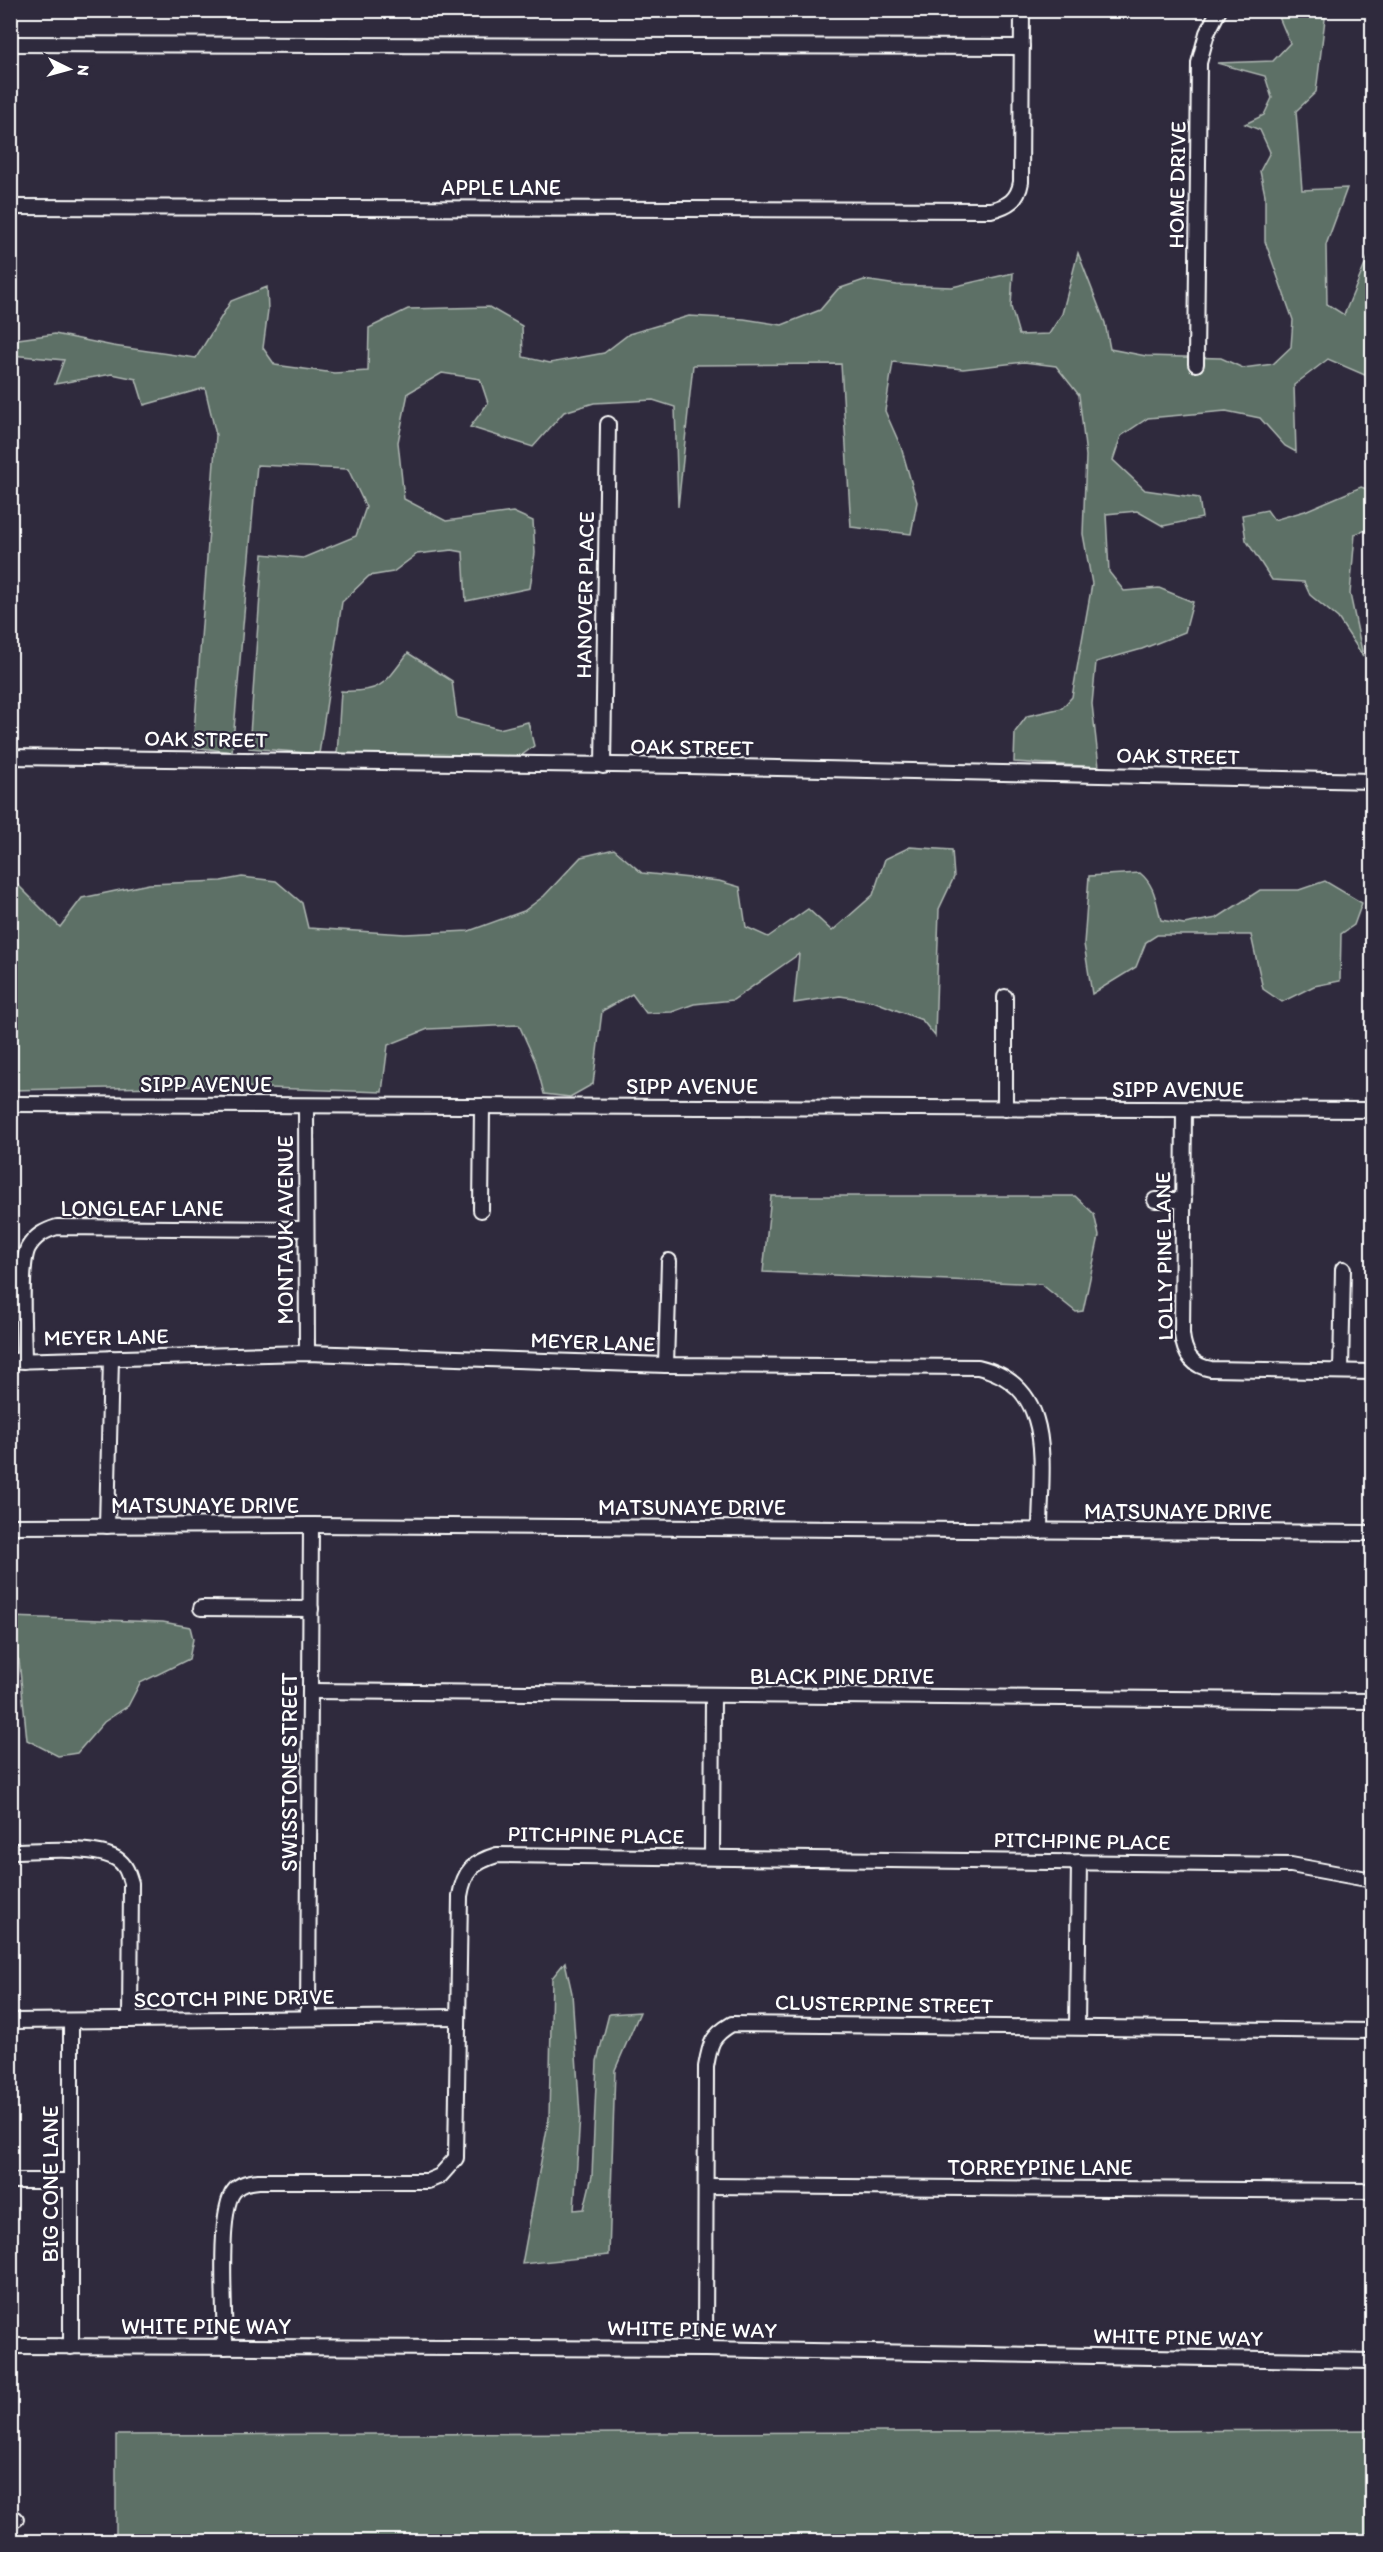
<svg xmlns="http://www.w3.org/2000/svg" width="1383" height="2552" font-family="Itim,sans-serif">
	<rect width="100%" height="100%" fill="#2f2a3d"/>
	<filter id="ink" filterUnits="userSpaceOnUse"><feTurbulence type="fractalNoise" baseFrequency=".0167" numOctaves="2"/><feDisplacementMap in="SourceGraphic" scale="12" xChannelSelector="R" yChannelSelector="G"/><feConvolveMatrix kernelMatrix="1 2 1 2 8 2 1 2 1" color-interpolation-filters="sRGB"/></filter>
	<g filter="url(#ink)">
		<g fill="#5d6f66" stroke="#aeb7b2" stroke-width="1.5">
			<path d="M1258,11h68l-10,81 -20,19 6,79 45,-2 -21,57 1,59 17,11 28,-67v115l-5,13 -39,-17 -34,26 2,67 -11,-6 -25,-28 -34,-7 -78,7 -27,18 -8,24 32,30 54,8 3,20 -39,8 -26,-15 -31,3 3,58 15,19 35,-3 34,14 -8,30 -43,17 -46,13 -4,42 7,63 -85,-5 1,-30 12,-16 35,-8 10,-11 20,-113 -9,-50 3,-78 -7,-61 -23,-29 -32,-4 -61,7 -70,-7 -8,49 16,36 16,55 -6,32 -60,-7 -10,-163 -148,1 -15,142 -3,-100 -22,-7 -59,3 -30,9 -31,35 -63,-20 18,-24 -8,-24 -38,-6 -34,20 -10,49 6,57 42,22 67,-9 20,9 2,32 -5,35 -64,13 -3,-49 -11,-2 -35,4 -24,18 -24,4 -27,26 -23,152 -70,-6 14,-194 40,4 53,-22 10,-29 -18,-38 -91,-4 -25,287 -39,-5 23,-312 -11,-47 -61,17 -8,-26 -24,-5 -57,10 9,-24 -53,-5v-15l44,-6 58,12 83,12 35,-57 36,-14 1,23 -5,38 12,17 59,8 34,-2 1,-43 39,-19 81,-2 33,19 1,31 27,6 54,-10 25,-19 60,-18 55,3 38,6 38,-15 18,-21 26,-9 33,5 55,2 61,-14 -2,34 8,28 30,-1 13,-20 16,-61 27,70 5,26 36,7 75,2 22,10 30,-4 18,-17 2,-27 -28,-79v-46l-5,-24 10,-19 -10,-22 -15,-6 19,-9 8,-17 -7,-22 -48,-13 56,-2 17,-18 -11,-26z"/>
			<path d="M1361,487l11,4v37l-17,6 -5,60 13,62 -25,-38 -28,-23 -6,-13 -32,-2 -26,-40 -4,-25 25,-5 7,10 31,-9z"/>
			<path d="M408,653l44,28 5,37 42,11 29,-7 6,24 -16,12 -181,-2 4,-65c40,2 44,-7 67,-38z"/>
			<path d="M910,847l42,3 2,27 -15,32 -4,127 -13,-16 -49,-19 -33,-5 -46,7 5,-49 -66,46 -39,4 -22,8 -26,1 -14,-19 -30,17 -9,73 -23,13 -26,-3 -8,-31 -17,-38 -91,4 -40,16 -6,47 -172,-6 -199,4v-212l49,49 22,-29 67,-14 72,-3 21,-4 34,4 26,22 6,25 97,6 64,-3 55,-20 20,-15 37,-39 33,-8 28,24 77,8 21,6 6,40 22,10 40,-28 24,22 41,-36 12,-36z"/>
			<path d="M1140,873c15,12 16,29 21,47l23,4 33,-6 43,-28h39l26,-9 37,22 -8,22 -13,9 -1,47 -26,5 -32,16 -19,-13 -12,-54h-94l-11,7 -10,25 -44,27 -8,-50 5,-68z"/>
			<path d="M771,1196h304l19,18 5,22 -16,75 -7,1 -35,-28 -278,-12z"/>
			<path d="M10,1617l153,5 27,5 3,12 -4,20 -49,24 -12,23 -24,16 -27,31 -19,3 -31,-16 -8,-80 -8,-8z"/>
			<path d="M565,1962l7,31 8,123 -6,94 10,-1 8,-33 5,-115 12,-47 31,-2 -25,58 -6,185 -87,9 27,-146 3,-140z"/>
			<path d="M1372,2430v111h-1256v-106z"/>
		</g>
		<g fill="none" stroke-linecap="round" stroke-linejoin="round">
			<defs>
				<g id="minor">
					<path d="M10,44l1012,3"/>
					<path d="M10,207l981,3c17,-4 27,-10 30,-28l1,-172"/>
					<path d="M1196,364l3,-301 8,-30 12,-23"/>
					<path d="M10,757l677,9 685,15"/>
					<path d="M603,766l5,-342"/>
					<path d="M1005,997v112"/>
					<path d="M10,1104l1362,6"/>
					<path d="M306,1106l1,247"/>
					<path d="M1184,1110l-2,224c2,19 9,32 29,35l161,3"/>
					<path d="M1155,1200h29"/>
					<path d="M481,1210l1,-104"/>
					<path d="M10,1361l297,-8 359,12 312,2c80,19 62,100 62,164"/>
					<path d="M24,1361c0,-24 -5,-95 4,-113 7,-12 16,-17 29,-21l248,2"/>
					<path d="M666,1365l3,-104"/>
					<path d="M1341,1371l2,-102"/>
					<path d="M10,1526l301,-1 1061,8"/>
					<path d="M107,1526l4,-168"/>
					<path d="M201,1608l110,1"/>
					<path d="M311,1691l1061,10"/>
					<path d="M10,1851c28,0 84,-6 107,8 9,6 11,14 14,24l-1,137"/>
					<path d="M712,1857l1,-161"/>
					<path d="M308,2018l3,-493"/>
					<path d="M10,2021l448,-4"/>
					<path d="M1077,2027l2,-165"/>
					<path d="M10,2181h60"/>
					<path d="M707,2186l665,5"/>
					<path d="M10,2346l695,3 667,12"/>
					<path d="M71,2347v-326"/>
					<path d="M225,2347c0,-30 -8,-137 9,-156 6,-8 16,-9 25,-10h169l12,-5 16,-18 4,-262c4,-25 13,-34 37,-41l794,10 81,15"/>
					<path d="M705,2349l1,-282c4,-23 5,-31 26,-43l640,7"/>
					<path d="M10,2518l6,1"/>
				</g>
			</defs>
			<use href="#minor" stroke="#fff" stroke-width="18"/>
			<use href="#minor" stroke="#2f2a3d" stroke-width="14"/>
		</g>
	</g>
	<g text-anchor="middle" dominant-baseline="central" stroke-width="4.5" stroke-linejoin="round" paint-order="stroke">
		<g font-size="22" fill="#fff" stroke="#2f2a3d">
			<text transform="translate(1177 185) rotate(-89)">HOME DRIVE</text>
			<text x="501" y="187">APPLE LANE</text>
			<text transform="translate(585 595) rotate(-89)">HANOVER PLACE</text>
			<text transform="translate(206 739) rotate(1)">OAK STREET</text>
			<text transform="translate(692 747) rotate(1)">OAK STREET</text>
			<text transform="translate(1178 756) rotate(1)">OAK STREET</text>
			<text x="206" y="1084">SIPP AVENUE</text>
			<text x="692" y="1086">SIPP AVENUE</text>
			<text x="1178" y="1089">SIPP AVENUE</text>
			<text x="142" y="1208">LONGLEAF LANE</text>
			<text transform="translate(285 1230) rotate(-90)">MONTAUK AVENUE</text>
			<text transform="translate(1164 1256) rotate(-91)">LOLLY PINE LANE</text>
			<text transform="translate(106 1337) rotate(-1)">MEYER LANE</text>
			<text transform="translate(593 1342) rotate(2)">MEYER LANE</text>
			<text x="205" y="1505">MATSUNAYE DRIVE</text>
			<text x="692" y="1507">MATSUNAYE DRIVE</text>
			<text x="1178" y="1511">MATSUNAYE DRIVE</text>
			<text x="842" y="1676">BLACK PINE DRIVE</text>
			<text transform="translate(289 1772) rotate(-90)">SWISSTONE STREET</text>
			<text transform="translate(596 1835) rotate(1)">PITCHPINE PLACE</text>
			<text transform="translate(1082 1841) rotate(1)">PITCHPINE PLACE</text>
			<text transform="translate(234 1998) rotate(-1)">SCOTCH PINE DRIVE</text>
			<text transform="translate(884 2004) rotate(1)">CLUSTERPINE STREET</text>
			<text x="1040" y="2167">TORREYPINE LANE</text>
			<text transform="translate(50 2184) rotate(-90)">BIG CONE LANE</text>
			<text x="206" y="2326">WHITE PINE WAY</text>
			<text transform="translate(692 2329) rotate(1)">WHITE PINE WAY</text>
			<text transform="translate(1178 2337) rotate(1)">WHITE PINE WAY</text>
		</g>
	</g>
	<rect width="1383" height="2552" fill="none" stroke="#2f2a3d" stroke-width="36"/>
	<rect x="18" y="18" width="1347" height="2516" fill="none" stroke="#fff" stroke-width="2" filter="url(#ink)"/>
	<g transform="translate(69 69) rotate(95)" stroke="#2f2a3d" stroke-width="4.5" paint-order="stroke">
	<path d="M0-4.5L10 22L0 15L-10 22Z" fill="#ffffff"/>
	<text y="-9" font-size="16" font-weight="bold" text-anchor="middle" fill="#ffffff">N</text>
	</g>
</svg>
